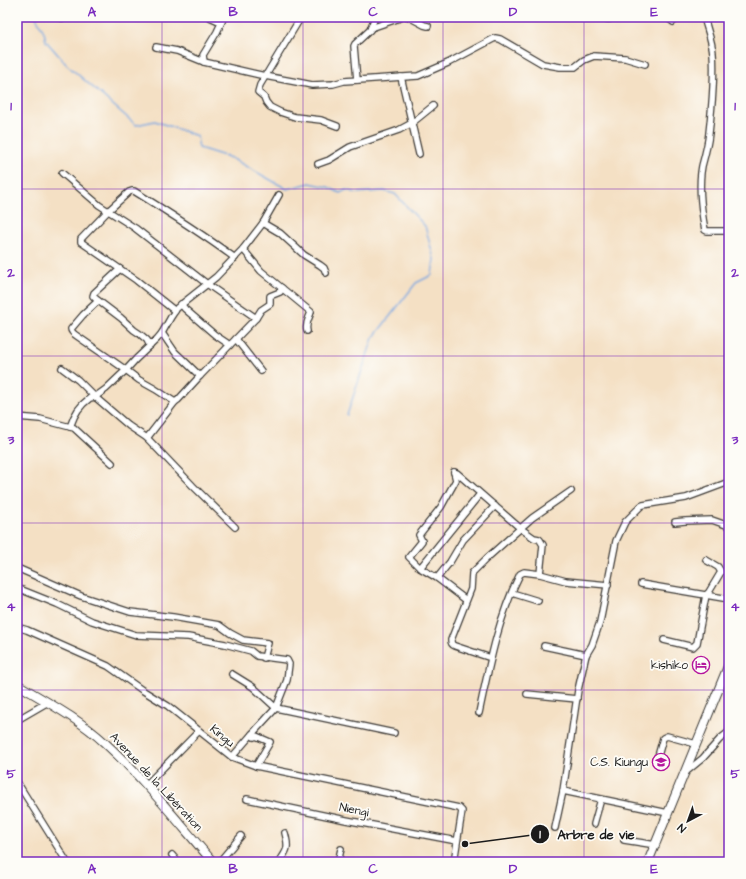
<svg xmlns="http://www.w3.org/2000/svg" width="746" height="879" font-family="'Architects Daughter',sans-serif">
	<rect width="100%" height="100%" fill="#fdfcf7"/>
	<filter id="ink" filterUnits="userSpaceOnUse"><feTurbulence type="fractalNoise" baseFrequency=".025" numOctaves="2"/><feDisplacementMap in="SourceGraphic" scale="8" xChannelSelector="R" yChannelSelector="G"/><feConvolveMatrix kernelMatrix="1 2 1 2 8 2 1 2 1" color-interpolation-filters="sRGB"/></filter>
	<filter id="wash" filterUnits="userSpaceOnUse"><feTurbulence type="fractalNoise" baseFrequency=".012" numOctaves="4" result="noise"/><feDisplacementMap in="SourceGraphic" scale="16" xChannelSelector="R" yChannelSelector="G"/><feGaussianBlur stdDeviation="0.9" result="paint"/><feColorMatrix in="noise" values="0 0 0 0 0 0 0 0 0 0 0 0 0 0 0 0 0 1.4 0 .05"/><feComposite in="paint" operator="in"/></filter>
	<g filter="url(#wash)">
		<rect width="100%" height="100%" fill="#f4e0c4"/>
		<g fill="none" stroke-linecap="round" stroke-linejoin="round">
			<path stroke="#76a6e0" stroke-width="1.5" d="M36,17l8,15 2,9 21,24 69,60 19,-4 42,15 2,12 32,10 56,31 23,-6 18,4 12,6 6,-3 11,3 27,-2 11,3 30,32 9,33 -2,16 -16,8 -43,55 -26,77"/>
		</g>
	</g>
	<g filter="url(#ink)">
		<g fill="none" stroke-linecap="round" stroke-linejoin="round">
			<defs>
				<g id="minor">
					<path d="M62,17v1"/>
					<path d="M210,17l11,5"/>
					<path d="M301,17l-41,68 -2,7 6,5 2,5 4,5 10,5 15,5 26,3 16,6"/>
					<path d="M409,17l15,8 4,1"/>
					<path d="M595,17l14,2"/>
					<path d="M667,17l6,5"/>
					<path d="M704,17c3,12 8,24 9,36 2,25 -1,54 -4,80 -1,11 -4,22 -7,33 -4,21 -1,43 3,64l2,1h22"/>
					<path d="M371,28l32,-11"/>
					<path d="M156,47l21,4 27,11 61,14 37,7 10,2 21,-1 11,-3 74,-5 30,-13 47,-25 5,1 43,25 17,3h15l9,-7 10,-4 31,2 20,6"/>
					<path d="M204,62l-1,-7 14,-23 7,-15"/>
					<path d="M401,77l18,77"/>
					<path d="M357,80l-3,-34 1,-2 15,-14 5,-13"/>
					<path d="M318,164l11,-4 21,-13 49,-17 13,-7 21,-17"/>
					<path d="M62,173l37,32 36,23 72,56 49,34"/>
					<path d="M279,195l-16,28 -20,26 -27,28 -39,31 -6,9 -9,16 -5,6 -21,20 -10,11 13,10 16,9 20,13 3,-2 22,-24 56,-58 5,-8 9,-6v-8l10,-4 2,-4"/>
					<path d="M263,223l17,10 24,22 16,10 4,3 2,5"/>
					<path d="M243,249l18,22 50,41c-2,7 -6,11 -4,19"/>
					<path d="M120,269l-26,24 -1,3 3,3 25,19 13,12 6,4 7,6 3,6"/>
					<path d="M181,304l4,5 30,26 15,10"/>
					<path d="M175,311l-39,-31 -16,-11 -39,-27v-3l27,-28 21,-19 3,-1h2c34,21 68,43 101,67"/>
					<path d="M162,333l13,19 25,24"/>
					<path d="M236,339l25,32"/>
					<path d="M62,368l16,12 17,17 34,29 18,12 46,48 42,41"/>
					<path d="M17,417l23,2 34,9 38,35"/>
					<path d="M70,427l4,-10 4,-7 5,-6 7,-6 5,-1 11,-8 20,-19 -49,-34c-3,-2 -6,-4 -6,-7l12,-14 15,-14"/>
					<path d="M147,438l28,-36"/>
					<path d="M454,472l3,1 63,55 14,10 5,1 1,1 3,5 -3,29"/>
					<path d="M675,522l10,-1 27,-1 17,6"/>
					<path d="M17,568l64,28 49,16 43,5 46,8 11,8 13,7 25,3 -4,15"/>
					<path d="M420,568l-11,-11 13,-16 -3,-6 22,-28 15,-27 -2,-8"/>
					<path d="M437,578l-17,-10 60,-74"/>
					<path d="M641,584l88,15"/>
					<path d="M17,588l40,16 35,17 44,14 52,2 37,7 26,7 6,5 30,4 2,4 -2,16 -11,28 -24,26 -20,23"/>
					<path d="M512,593l26,8"/>
					<path d="M466,600l-29,-22 13,-16 13,-22 32,-34"/>
					<path d="M17,627l10,3 81,36 34,24 26,16 64,51 24,9 203,42 3,3 -8,51"/>
					<path d="M664,640l29,7 4,-4 9,-48 3,-3 12,-20 -3,-5 -12,-7"/>
					<path d="M544,646l42,9"/>
					<path d="M491,658l-36,-12c-3,-1 -4,-2 -4,-6l20,-51 1,-16 15,-15 45,-40 39,-27"/>
					<path d="M232,674l21,13 23,21 118,25"/>
					<path d="M527,694l50,5"/>
					<path d="M479,713c10,-47 19,-95 41,-139l4,-2 16,2 26,7 42,4"/>
					<path d="M17,720l31,-18"/>
					<path d="M252,734l2,3 2,-1 14,6 -14,24"/>
					<path d="M658,756l5,-18 4,-2 29,8"/>
					<path d="M686,772l17,-14 17,-19 9,-7"/>
					<path d="M17,782l50,80"/>
					<path d="M146,785l53,-54"/>
					<path d="M563,791l105,22"/>
					<path d="M247,799l99,21 111,21"/>
					<path d="M594,824l7,-25"/>
					<path d="M555,828l8,-37 15,-101 8,-35 6,-10 8,-23 16,-81 9,-19 16,-16 2,-1 43,-7 43,-16"/>
					<path d="M624,840l32,5"/>
					<path d="M172,855l6,7"/>
					<path d="M219,862l22,-26"/>
					<path d="M279,862c9,-12 10,-15 6,-29"/>
					<path d="M338,862l3,-13"/>
				</g>
				<g id="highway">
					<path d="M17,684c30,18 62,35 88,59 39,36 73,79 108,119"/>
					<path d="M648,862l81,-198"/>
				</g>
			</defs>
			<use href="#minor" stroke="#3c3935" stroke-width="8"/>
			<use href="#highway" stroke="#3c3935" stroke-width="10"/>
			<use href="#minor" stroke="#fff" stroke-width="5.5"/>
			<use href="#highway" stroke="#fff" stroke-width="8"/>
		</g>
	</g>
	<path fill="none" stroke="#7b2cbf" stroke-width="1" stroke-opacity="0.55" d="M162,17v845M303,17v845M443,17v845M584,17v845M17,189h712M17,356h712M17,523h712M17,690h712"/>
	<defs>
		<symbol id="hotel-ring" viewBox="-11 -11 22 22"><circle r="9.5" fill="#fdfcf7" stroke="#b5179e" stroke-width="1.5"/><path d="M-6-4.5h1.5V1H6V5H4.5V3h-9V5H-6ZM-4 0a1.8 1.8 0 1 1 3.6 0ZM.5 0V-2.5h3Q6-2.5 6 0Z" fill="#b5179e"/></symbol>
		<symbol id="school-ring" viewBox="-11 -11 22 22"><circle r="9.5" fill="#fdfcf7" stroke="#b5179e" stroke-width="1.5"/><path d="M0-5L7-2L0 1L-7-2ZM-4 1L0 2.5L4 1V4Q0 6-4 4Z" fill="#b5179e"/></symbol>
	</defs>
	<g fill-rule="evenodd">
		<use href="#hotel-ring" x="691" y="655" width="20" height="20"/>
		<use href="#school-ring" x="651" y="752" width="20" height="20"/>
	</g>
	<g text-anchor="middle" dominant-baseline="central" stroke-width="3.5" stroke-linejoin="round" paint-order="stroke">
		<g font-size="12" fill="#1c1c1c" stroke="#fdfcf7" text-anchor="end">
			<text x="688" y="665">kishiko</text>
			<text x="648" y="762">C.S. Kiungu</text>
		</g>
		<g font-size="12" fill="#1c1c1c" stroke="#fdfcf7">
			<text transform="translate(222 736) rotate(39)">Kingu</text>
			<text transform="translate(156 782) rotate(47)">Avenue de la Libération</text>
			<text transform="translate(354 810) rotate(11)">Niengi</text>
		</g>
	</g>
	<path fill="none" stroke="#1c1c1c" stroke-width="1.5" d="M465 844L540 834"/>
	<g fill="#1c1c1c" stroke="#fdfcf7" stroke-width="1.5">
		<circle cx="465" cy="844" r="4"/>
		<circle cx="540" cy="834" r="10"/>
	</g>
	<g font-size="12" text-anchor="middle" font-weight="bold" fill="#fff">
		<text x="540" y="838">1</text>
	</g>
	<g font-size="13" text-anchor="middle" font-weight="bold" fill="#1c1c1c" stroke="#fdfcf7" stroke-width="3.5" stroke-linejoin="round" paint-order="stroke">
		<text x="596" y="839">Arbre de vie</text>
	</g>
	<rect width="746" height="879" fill="none" stroke="#fdfcf7" stroke-width="44"/>
	<g transform="translate(688 821) rotate(221)" stroke="#fdfcf7" stroke-width="3" paint-order="stroke">
	<path d="M0-3L7 15L0 10L-7 15Z" fill="#1c1c1c"/>
	<text y="-6" font-size="11" font-weight="bold" text-anchor="middle" fill="#1c1c1c">N</text>
	</g>
	<rect x="22" y="22" width="702" height="835" fill="none" stroke="#7b2cbf" stroke-width="1.5"/>
	<g font-size="13" text-anchor="middle" font-weight="bold" fill="#7b2cbf">
		<text x="92" y="16">A</text>
		<text x="233" y="16">B</text>
		<text x="373" y="16">C</text>
		<text x="513" y="16">D</text>
		<text x="654" y="16">E</text>
		<text x="11" y="110">1</text>
		<text x="735" y="110">1</text>
		<text x="11" y="277">2</text>
		<text x="735" y="277">2</text>
		<text x="11" y="444">3</text>
		<text x="735" y="444">3</text>
		<text x="11" y="611">4</text>
		<text x="735" y="611">4</text>
		<text x="11" y="778">5</text>
		<text x="735" y="778">5</text>
		<text x="92" y="873">A</text>
		<text x="233" y="873">B</text>
		<text x="373" y="873">C</text>
		<text x="513" y="873">D</text>
		<text x="654" y="873">E</text>
	</g>
</svg>
